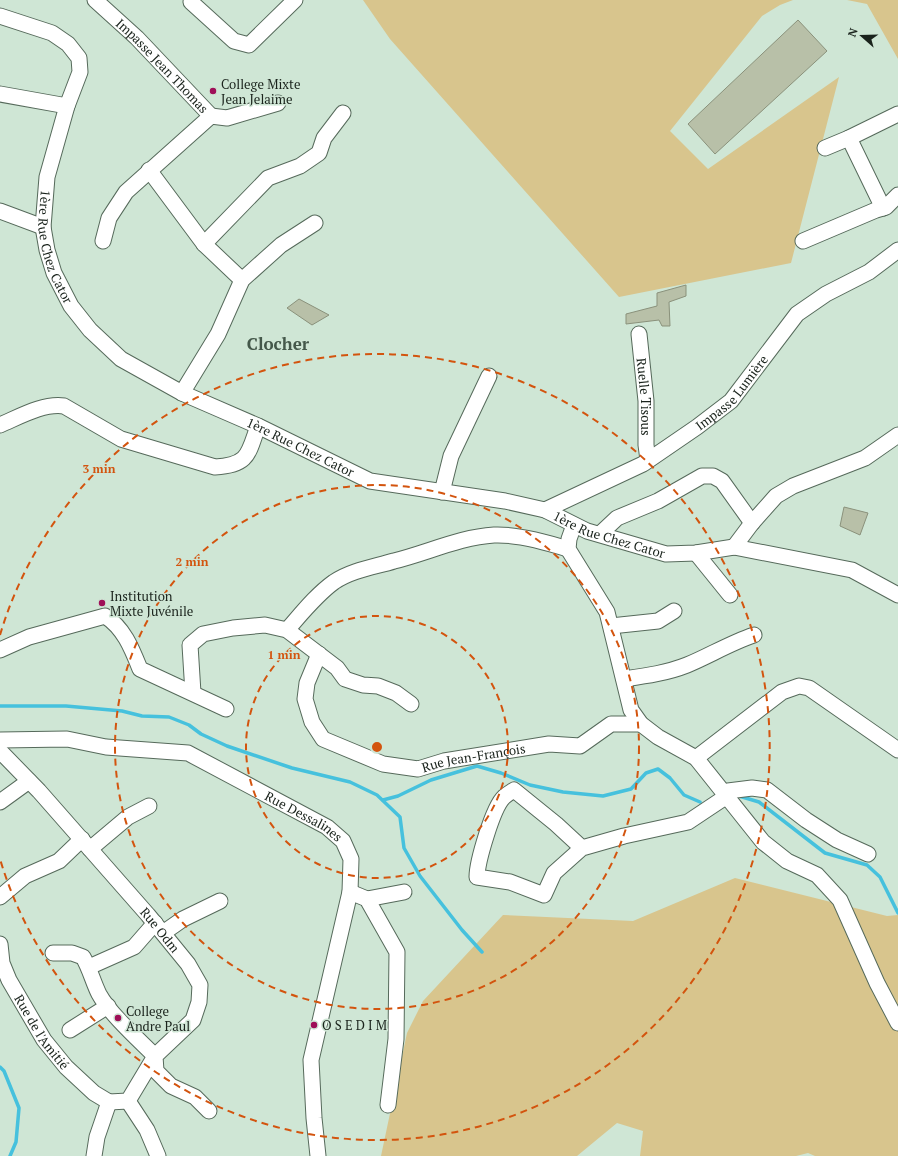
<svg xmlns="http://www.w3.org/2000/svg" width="898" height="1156" font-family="'PT Serif',serif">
	<rect width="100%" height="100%" fill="#cfe6d5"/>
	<g fill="#d8c58d">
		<path d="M363,0h430l-13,5 -18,11 -92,115 38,38 131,-92 -48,186 -172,34 -229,-258z"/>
		<path d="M847,0h51v59l-31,-55z"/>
		<path d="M735,878l152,38 11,-1v241h-83l-7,-3 -12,3h-156l3,-25 -26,-8 -40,33h-196l26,-123 16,-32 80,-86 130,6z"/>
	</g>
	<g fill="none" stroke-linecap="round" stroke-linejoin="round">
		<g stroke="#46c1dd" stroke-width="3.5">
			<path d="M0,706h66l56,5 20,5 27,1 20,8 12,9 26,12 65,22 58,14 27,13 23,22 4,31 16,28 42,54 20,22"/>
			<path d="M739,796l20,6 66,51 42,12 13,12 18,36"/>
			<path d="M383,800l15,-4 33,-16 46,-14 24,7 29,12 33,7 40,4 28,-7 15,-16 12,-4 12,9 14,17 16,7"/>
			<path d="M0,1067l4,4 15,37 -3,34 -6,14"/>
		</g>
	</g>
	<g fill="#b8c0a8" stroke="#8a917b">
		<path d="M798,20l29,31 -112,103 -27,-30z"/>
		<path d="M686,285v11l-17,6 1,24h-8l-3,-6 -33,4v-10l31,-8v-13z"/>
		<path d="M299,299l30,16 -17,10 -25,-17z"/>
		<path d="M844,507l24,6 -8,22 -20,-9z"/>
	</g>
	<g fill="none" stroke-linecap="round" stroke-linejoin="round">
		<defs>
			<g id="minor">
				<path id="s1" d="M95,0l42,38 74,78"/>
				<path d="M191,2l43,39 15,4 46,-45"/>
				<path id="s2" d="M0,16l52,17 16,11 11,14 1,14 -13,34 -20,71 -4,50 4,23 7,23 17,33 19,24 31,29 61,34 76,33 112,55 135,20 40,9 42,21 79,23 30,-1 38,-6 118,23 46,25"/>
				<path d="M0,94l67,12"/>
				<path d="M825,148l24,-10"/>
				<path d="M149,170l55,74 38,36"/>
				<path d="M883,208l-34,-70 49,-24"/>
				<path d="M0,211l43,16"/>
				<path d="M103,241l6,-23 17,-26 85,-76 16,2 51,-15"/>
				<path d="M803,241l73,-31 10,-3 12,-12"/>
				<path d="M204,244l64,-66 32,-12 19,-13 5,-15 19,-25"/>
				<path id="s3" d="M639,334l7,67v44l2,15"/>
				<path d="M182,393l36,-59 24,-54 39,-35 34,-22"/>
				<path d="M0,425c19,-8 43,-22 64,-19l57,33 94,28c34,-2 33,-13 43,-41"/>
				<path d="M442,492l9,-36 38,-80"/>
				<path id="s4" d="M545,510l98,-46 54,-37 34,-26 66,-87 29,-20 43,-22 29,-22"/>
				<path d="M574,525l-5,14 -1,10 39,63 24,98 10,14 17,13 38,21 67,84 24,19 30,14 23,25 37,83 21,40"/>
				<path d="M600,534l17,-16 41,-17 44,-25h11l9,5 30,42"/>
				<path d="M734,547l18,-24 24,-27 17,-10 72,-28 33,-23"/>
				<path d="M696,553l34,42"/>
				<path d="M611,626l47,-5 16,-10"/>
				<path d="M287,630c15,-17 29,-35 47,-48 18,-12 40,-15 60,-21 33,-8 66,-24 100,-26 23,-1 52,7 74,14"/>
				<path d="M0,650l29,-13 76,-21c19,12 27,33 35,53l86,40"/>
				<path id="s5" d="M319,654l-12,29 -2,16 7,23 11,17 60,25 35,5 26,-8 105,-17 31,2 31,-22h30"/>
				<path d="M624,679c21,-3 43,-6 63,-14 22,-9 43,-22 67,-30"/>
				<path d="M193,693l-3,-48 13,-11 30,-6 32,-3 22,5 50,38 8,11 18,6 15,1 18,7 15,11"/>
				<path id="s6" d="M0,740l67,-1 39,8 82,6 139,74 16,14 8,18 -1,33 -39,168 3,58 4,38"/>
				<path id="s7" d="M0,751l39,40 109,124 40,49 12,21 -1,17 -6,18 -38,36 1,15 15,15 24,11 14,14"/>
				<path d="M696,758l86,-66 17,-6 10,2 89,62"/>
				<path d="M0,802l29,-21"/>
				<path d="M582,848l-26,-24 -42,-34c-3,2 -7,4 -10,7 -11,10 -27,65 -27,80l33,5 34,13 10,-22 28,-25 42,-12 64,-14 39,-26 1,-5 24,-3 15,2 39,30 31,20 31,14"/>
				<path d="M90,849l38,-32 21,-11"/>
				<path d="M350,892l17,7 30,53 -1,87 -8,66"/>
				<path d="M0,897l25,-21 34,-15 23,-22"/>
				<path d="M367,899l37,-7"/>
				<path d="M163,933l20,-14 37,-18"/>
				<path id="s8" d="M0,944l2,19 7,17 35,60 22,27 28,26 15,9"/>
				<path d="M53,953h19l11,4c7,12 10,25 16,37 11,20 39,45 56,62l-27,45 -19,1"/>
				<path d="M89,967l45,-20 21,-24"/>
				<path d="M70,1030l38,-24"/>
				<path d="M128,1101l19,29 11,26"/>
				<path d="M94,1156l3,-19 12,-35"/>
			</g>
		</defs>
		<use href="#minor" stroke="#566a5b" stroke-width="17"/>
		<use href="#minor" stroke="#fff" stroke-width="15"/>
	</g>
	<g fill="none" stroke="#d3540e" stroke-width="2" stroke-dasharray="7 5">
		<circle cx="377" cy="747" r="131"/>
		<circle cx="377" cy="747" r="262"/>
		<path d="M0 635A393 393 0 1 1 0 859"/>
	</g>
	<g fill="#9f0f58" stroke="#cfe6d5" stroke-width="1.5">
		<circle cx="213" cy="91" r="4"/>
		<circle cx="102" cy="603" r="4"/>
		<circle cx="118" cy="1018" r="4"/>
		<circle cx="314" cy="1025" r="4"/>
	</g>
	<g text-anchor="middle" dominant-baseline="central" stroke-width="3" stroke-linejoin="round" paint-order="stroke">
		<g font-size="13" fill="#1a231c" stroke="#cfe6d5">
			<text stroke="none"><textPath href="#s1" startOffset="94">Impasse Jean Thomas</textPath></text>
			<text stroke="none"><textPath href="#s2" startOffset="288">1ère Rue Chez Cator</textPath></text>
			<text stroke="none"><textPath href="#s4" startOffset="223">Impasse Lumière</textPath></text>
			<text stroke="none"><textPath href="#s3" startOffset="63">Ruelle Tisous</textPath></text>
			<text stroke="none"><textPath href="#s2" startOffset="624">1ère Rue Chez Cator</textPath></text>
			<text stroke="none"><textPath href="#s2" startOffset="948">1ère Rue Chez Cator</textPath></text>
			<text stroke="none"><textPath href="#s5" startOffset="249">Rue Jean-François</textPath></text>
			<text stroke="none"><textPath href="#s6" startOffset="321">Rue Dessalines</textPath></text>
			<text stroke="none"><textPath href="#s7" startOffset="240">Rue Odm</textPath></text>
			<text stroke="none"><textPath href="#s8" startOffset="99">Rue de l'Amitié</textPath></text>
		</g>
		<g font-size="13" fill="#1a231c" stroke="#cfe6d5" text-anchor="start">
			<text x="221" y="84">College Mixte<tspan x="221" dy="15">Jean Jelaime</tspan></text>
			<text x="110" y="596">Institution<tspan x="110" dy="15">Mixte Juvénile</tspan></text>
			<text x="126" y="1011">College<tspan x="126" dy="15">Andre Paul</tspan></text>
			<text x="322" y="1025">O S E D I M</text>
		</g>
		<g font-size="17" font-weight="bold" fill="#44584a" stroke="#cfe6d5">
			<text x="278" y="343">Clocher</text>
		</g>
	</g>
	<circle cx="377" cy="747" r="6" fill="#d3540e" stroke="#cfe6d5" stroke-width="2"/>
	<g font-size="12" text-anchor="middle" font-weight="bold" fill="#d3540e" stroke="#cfe6d5" stroke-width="3" stroke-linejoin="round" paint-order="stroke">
		<text x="99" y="473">3 min</text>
		<text x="192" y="566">2 min</text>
		<text x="284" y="659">1 min</text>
	</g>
	<g transform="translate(862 36) rotate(290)" stroke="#cfe6d5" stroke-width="3" paint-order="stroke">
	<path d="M0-3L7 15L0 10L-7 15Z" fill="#1a231c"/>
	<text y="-6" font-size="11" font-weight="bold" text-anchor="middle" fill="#1a231c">N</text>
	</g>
</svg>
